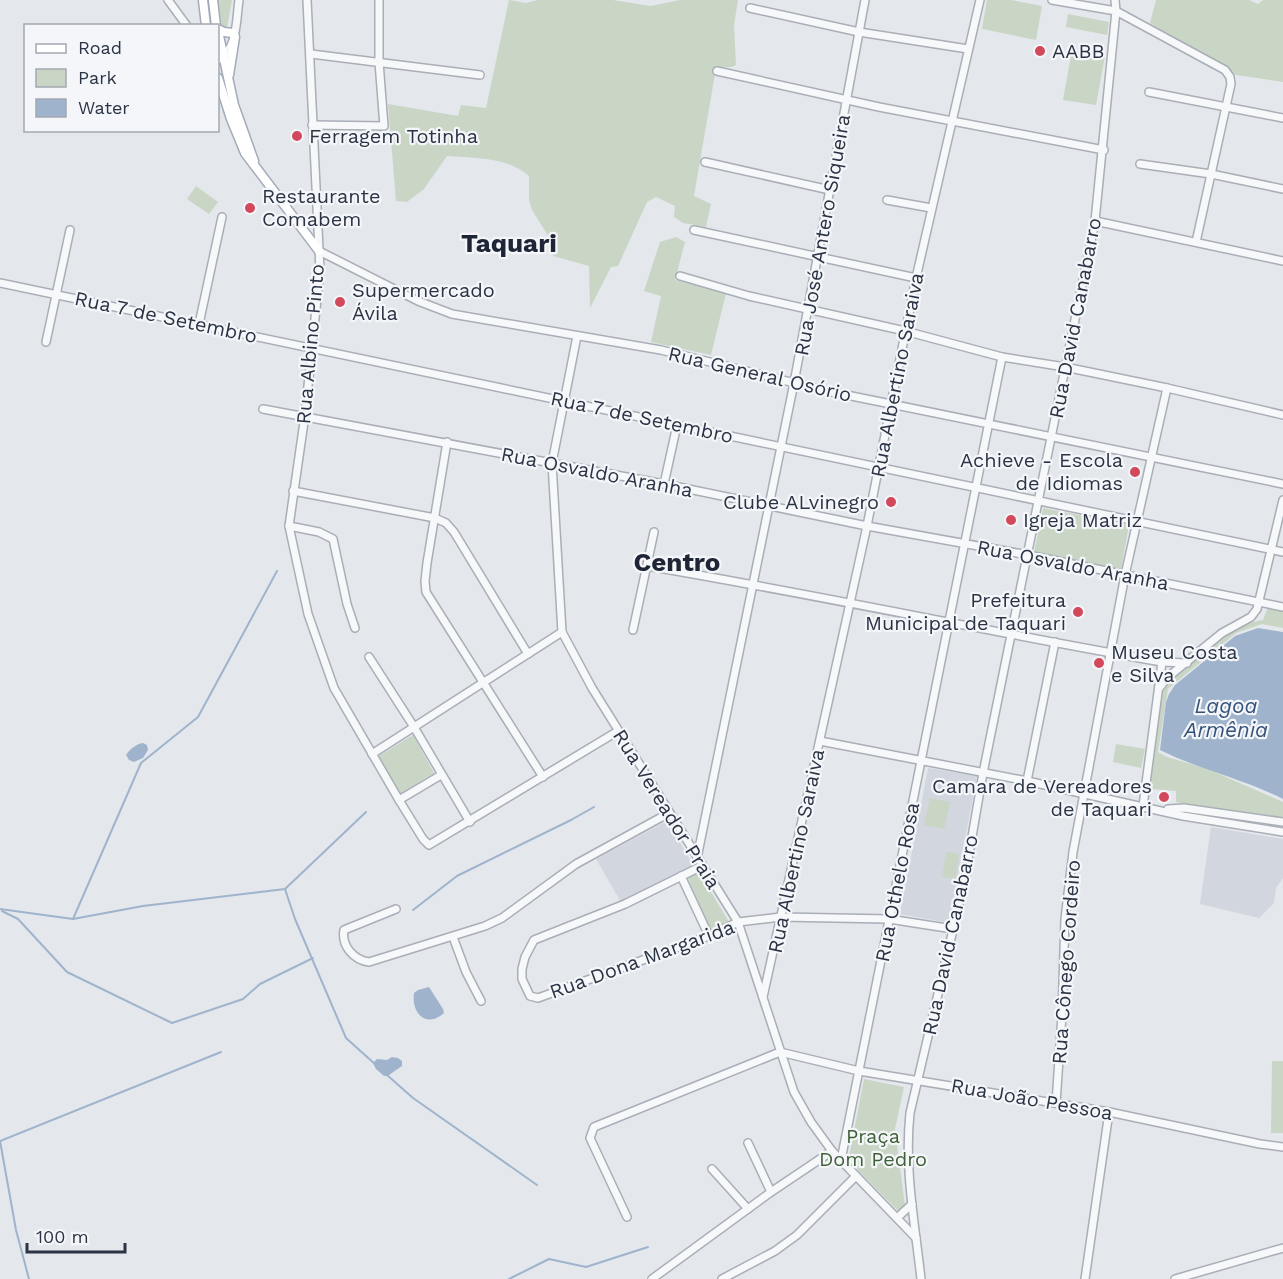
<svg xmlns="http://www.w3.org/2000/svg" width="1283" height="1279" font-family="'Work Sans',sans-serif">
	<rect width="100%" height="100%" fill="#e4e7ec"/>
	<g fill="#d2d6de">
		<path d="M928,768l49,8 -28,147 -49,-9z"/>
		<path d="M667,821l26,44 -72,37 -25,-43z"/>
		<path d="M1211,827l72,12v39l-7,10 -2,15 -15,15 -59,-14z"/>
	</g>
	<g fill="#c9d6c5">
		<path d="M218,0h14l-5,28 -5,-1z"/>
		<path d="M509,0l17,3 12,-3h75l38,6 29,-6h58l-4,25 2,40 -4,2 -16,1 -22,128 17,8 -5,23 -23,-4 -9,-6 1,-11 -19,-9 -9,5 -29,64 -7,1 -21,41 -1,-42 -36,-10 -1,-14 -20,-32 -3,-10v-24c-22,-19 -54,-18 -82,-20l-23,33 -17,13 -11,-1 -8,-97 70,12 3,-11 25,3z"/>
		<path d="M987,0h24l31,6 -6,34 -54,-11z"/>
		<path d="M1156,0h93l9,4 5,-4h20v82l-47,-7 -86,-52z"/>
		<path d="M1068,14l41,8 -2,13 -41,-8z"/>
		<path d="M1072,50l33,6 -9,49 -33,-5z"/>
		<path d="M196,186l22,16 -9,12 -22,-15z"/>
		<path d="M676,237l9,5 -10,38 51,13 -15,62 -60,-13 10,-46 -17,-5 16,-49z"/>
		<path d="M1043,508l86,17 -8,44 -87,-16z"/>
		<path d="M1268,607l15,3v18l-21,-4 -26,9 -68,56 -10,63 9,5 41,12 75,33v15l-84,-10 -23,-5v-11l-26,-2 11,-93 7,-14 64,-51 12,-7 19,-4z"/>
		<path d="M413,735l21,38 -34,21 -21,-38z"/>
		<path d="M1116,744l29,5 -4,19 -28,-6z"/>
		<path d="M930,798l20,4 -6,27 -20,-4z"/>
		<path d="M946,852l13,2 -4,25 -13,-2z"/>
		<path d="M699,872l30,50 -19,9 -22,-53z"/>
		<path d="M1272,1061h11v72h-12z"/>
		<path d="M864,1079l40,8 -9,42 10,77 -6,6 -40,-41 -10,-14z"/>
	</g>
	<g fill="#9fb4cc">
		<path d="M1258,628l25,4v167c-39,-20 -83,-29 -123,-49l6,-48 3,-8 6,-9 60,-49z"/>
		<path d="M143,743l4,2 1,5 -5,8 -9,4 -5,-2 -3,-5c4,-6 10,-11 17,-12z"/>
		<path d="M429,987l14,22 1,4c-18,16 -33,0 -30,-20l4,-3z"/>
		<path d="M392,1057l6,1 4,3v5l-13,9 -5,1 -8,-7 -3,-6 4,-4 10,1z"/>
	</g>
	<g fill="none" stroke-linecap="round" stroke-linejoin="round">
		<g stroke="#9fb4cc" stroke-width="2">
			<path d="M285,889l10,30 51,119 30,27"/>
			<path d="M0,909l73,10 70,-13 142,-17 81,-77"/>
			<path d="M413,910l44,-34 114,-56 23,-13"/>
			<path d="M2,911l16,8 49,53 105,51 71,-24 17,-15 53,-26"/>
			<path d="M73,919l68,-156 57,-46 79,-146"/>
			<path d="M387,1075l26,23 124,87"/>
			<path d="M0,1141l221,-89"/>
			<path d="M0,1141l16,89 13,49"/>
			<path d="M509,1279l40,-20 37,8 62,-20"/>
		</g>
		<defs>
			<g id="minor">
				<path d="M168,0l19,26"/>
				<path d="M307,0l13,270 -15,145 -16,111 19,88 26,74 65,112 24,39 6,6 189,-114"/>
				<path d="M1052,0l64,11 109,59 5,7 1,7 -35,158"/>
				<path d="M750,8l109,24 109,17"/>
				<path d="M311,54l169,21"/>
				<path d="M218,60c20,-11 18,-40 21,-60"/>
				<path d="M717,71l162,36 225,43"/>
				<path d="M1149,92l134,26"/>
				<path d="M312,125l72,1 -5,-64v-62"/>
				<path d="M705,162l125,28"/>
				<path d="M1140,164l71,10 72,15"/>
				<path d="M887,200l44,8"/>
				<path d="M1095,221l188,40"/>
				<path d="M694,230l222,48"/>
				<path d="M319,251l99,50 34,13 209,36 166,41 456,93"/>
				<path d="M680,276l69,20 156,35 97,26 63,10 102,21 116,27"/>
				<path d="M0,283l1283,269"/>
				<path d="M199,324l23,-107"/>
				<path d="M577,336l-25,127 10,169 30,56 146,234 56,170 17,30 21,29 84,87"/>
				<path d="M46,342l24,-112"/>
				<path d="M263,409l401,75 203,42 161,29 255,52"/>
				<path d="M447,442l-20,121 -2,18 1,11 117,185"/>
				<path d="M664,484l13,-59"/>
				<path d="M293,491l142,27 11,5 8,9 74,122"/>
				<path d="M289,526l30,6 14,7 14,65 8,24"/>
				<path d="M647,566c172,29 343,66 515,96l25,1"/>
				<path d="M633,630l21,-98"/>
				<path d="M369,657l45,70 56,95"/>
				<path d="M1160,687l8,-10 54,-44 29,-16 6,-8 26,-109"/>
				<path d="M820,741l207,40 156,35 100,16"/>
				<path d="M372,754l190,-122"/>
				<path d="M1027,781l28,-139"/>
				<path d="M399,800l42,-25"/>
				<path d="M1143,806l19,-144"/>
				<path d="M1168,809l16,-1 99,14"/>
				<path d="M697,858l97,-475 71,-383"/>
				<path d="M702,866l-77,38 -91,36 -9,17 -3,12v10l8,17 8,2 171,-62 29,-14 43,-5 108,2 64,10"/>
				<path d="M681,876l28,60"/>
				<path d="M396,909l-52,21c-3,16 10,30 25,32l116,-36 17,-8 74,-54 93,-51"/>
				<path d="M453,937l13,35 15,29"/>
				<path d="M763,997l104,-471 49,-248 64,-278"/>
				<path d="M780,1052l79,19 250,41 151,32 23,3"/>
				<path d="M1056,1103l6,-88 3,-96 8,-67 52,-277 42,-187"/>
				<path d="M748,1143l23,49"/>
				<path d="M841,1160l161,-803"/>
				<path d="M712,1169l36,40"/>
				<path d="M627,1217l-37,-79 4,-11 186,-75"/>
				<path d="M897,1218l15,-14"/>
				<path d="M652,1279l119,-87 61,-41"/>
				<path d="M722,1279l53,-28 22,-16 59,-59"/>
				<path d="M921,1279c-6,-55 -17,-110 -11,-166l54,-230 19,-110 112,-552 21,-210 -1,-11"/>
				<path d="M1085,1279l24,-167"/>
				<path d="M1175,1279l108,-31"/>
			</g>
			<g id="major">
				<path d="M203,0l3,26"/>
				<path d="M213,0l3,26"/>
				<path d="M218,29l6,3 9,1"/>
				<path d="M218,31l16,74 20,56"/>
				<path d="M229,75l6,-38"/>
				<path d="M218,78l13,41 14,34 74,98"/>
			</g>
		</defs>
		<use href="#minor" stroke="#a9aeb7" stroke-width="10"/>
		<use href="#major" stroke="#a3abb8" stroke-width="11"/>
		<use href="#minor" stroke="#f7f8fa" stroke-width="7"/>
		<use href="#major" stroke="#fff" stroke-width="8"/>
	</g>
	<g fill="#d1495b" stroke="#f4f6f9" stroke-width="2">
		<circle cx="1040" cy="51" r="6"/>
		<circle cx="297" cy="136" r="6"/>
		<circle cx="250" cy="208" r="6"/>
		<circle cx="340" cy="302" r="6"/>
		<circle cx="1135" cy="472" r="6"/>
		<circle cx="891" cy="502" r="6"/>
		<circle cx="1011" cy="520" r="6"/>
		<circle cx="1078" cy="612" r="6"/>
		<circle cx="1099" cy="663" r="6"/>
		<circle cx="1164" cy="797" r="6"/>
	</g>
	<g text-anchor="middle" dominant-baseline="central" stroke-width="4.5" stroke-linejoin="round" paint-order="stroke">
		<g font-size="20" fill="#2b3445" stroke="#f4f6f9" text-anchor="start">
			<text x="1052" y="51">AABB</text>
			<text x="309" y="136">Ferragem Totinha</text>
			<text x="262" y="196">Restaurante<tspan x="262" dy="23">Comabem</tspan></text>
			<text x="352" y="290">Supermercado<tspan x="352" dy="23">Ávila</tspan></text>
			<text x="1123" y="460" text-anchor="end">Achieve - Escola<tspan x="1123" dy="23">de Idiomas</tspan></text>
			<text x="879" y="502" text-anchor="end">Clube ALvinegro</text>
			<text x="1023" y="520">Igreja Matriz</text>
			<text x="1066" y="600" text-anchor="end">Prefeitura<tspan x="1066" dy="23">Municipal de Taquari</tspan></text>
			<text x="1111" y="652">Museu Costa<tspan x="1111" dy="23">e Silva</tspan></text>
			<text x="1152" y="786" text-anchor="end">Camara de Vereadores<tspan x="1152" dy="23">de Taquari</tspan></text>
		</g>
		<g font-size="20" fill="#2b3445" stroke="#f4f6f9">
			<text transform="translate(822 235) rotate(-80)">Rua José Antero Siqueira</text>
			<text transform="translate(166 317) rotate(12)">Rua 7 de Setembro</text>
			<text transform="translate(1075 318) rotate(-79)">Rua David Canabarro</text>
			<text transform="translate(310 344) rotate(-85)">Rua Albino Pinto</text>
			<text transform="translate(760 374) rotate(13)">Rua General Osório</text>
			<text transform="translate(897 375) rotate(-79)">Rua Albertino Saraiva</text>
			<text transform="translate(642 417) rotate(12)">Rua 7 de Setembro</text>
			<text transform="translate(597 472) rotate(11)">Rua Osvaldo Aranha</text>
			<text transform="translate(1073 565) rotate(11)">Rua Osvaldo Aranha</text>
			<text transform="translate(667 809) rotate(58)">Rua Vereador Praia</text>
			<text transform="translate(796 851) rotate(-78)">Rua Albertino Saraiva</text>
			<text transform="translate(897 882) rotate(-79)">Rua Othelo Rosa</text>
			<text transform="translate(950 935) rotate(-78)">Rua David Canabarro</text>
			<text transform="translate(642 959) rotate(-20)">Rua Dona Margarida</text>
			<text transform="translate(1066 962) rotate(-86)">Rua Cônego Cordeiro</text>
			<text transform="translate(1032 1099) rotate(10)">Rua João Pessoa</text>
		</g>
		<g font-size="20" fill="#3f6138" stroke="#f4f6f9">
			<text x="873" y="1136">Praça<tspan x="873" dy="23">Dom Pedro</tspan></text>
		</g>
		<g font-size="21" font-style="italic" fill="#34527a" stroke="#f4f6f9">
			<text x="1226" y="705">Lagoa<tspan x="1226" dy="24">Armênia</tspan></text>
		</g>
		<g font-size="26" font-weight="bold" fill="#1d2536" stroke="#f4f6f9">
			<text x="509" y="243">Taquari</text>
			<text x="677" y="562">Centro</text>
		</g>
	</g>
	<rect x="24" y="24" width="195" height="108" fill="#f4f6f9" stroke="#a4a8b1" stroke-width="1.5"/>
	<rect x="36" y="44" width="30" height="9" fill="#ffffff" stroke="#a4a8b1" stroke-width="1.5"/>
	<text x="78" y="54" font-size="18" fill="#2b3445">Road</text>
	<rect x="36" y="69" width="30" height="18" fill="#c9d6c5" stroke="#a4a8b1" stroke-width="1.5"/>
	<text x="78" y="84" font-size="18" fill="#2b3445">Park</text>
	<rect x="36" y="99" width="30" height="18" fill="#9fb4cc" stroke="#a4a8b1" stroke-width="1.5"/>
	<text x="78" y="114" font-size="18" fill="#2b3445">Water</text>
	<path d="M27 1243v9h98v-9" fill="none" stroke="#2b3445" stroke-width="3"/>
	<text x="36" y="1243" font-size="18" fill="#2b3445" stroke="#f4f6f9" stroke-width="4.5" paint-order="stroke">100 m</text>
</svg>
